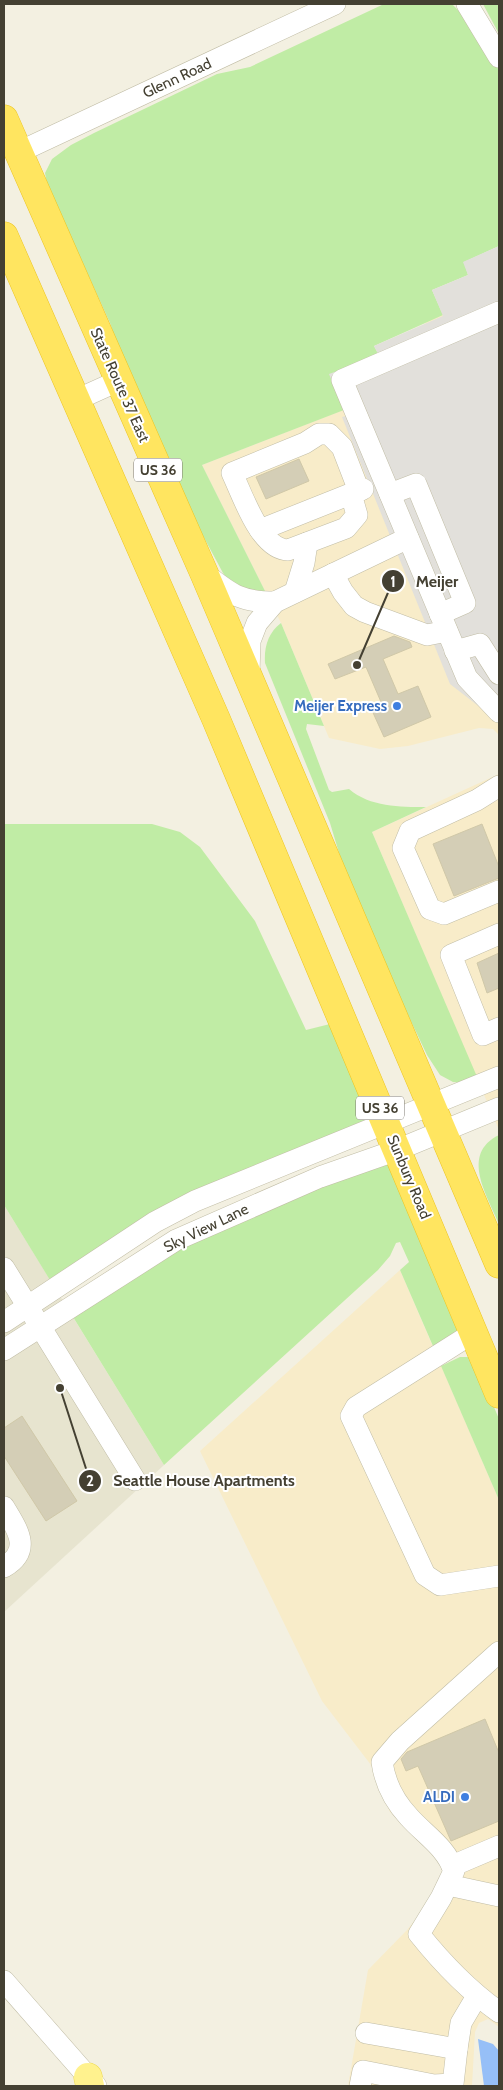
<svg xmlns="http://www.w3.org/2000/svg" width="503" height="2090" font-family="Cabin,sans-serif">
	<rect width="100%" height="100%" fill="#f3f0e1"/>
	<path fill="#e7e4cf" d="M4,1205l160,260 -160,147z"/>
	<g fill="#f8ecc9">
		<path d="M499,246v489l-6,-6 -14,-1 -71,18 -28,3 -51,-11 -48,-115 -79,-158 141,-55z"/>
		<path d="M499,774v356l-127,-298z"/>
		<path d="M400,1270l99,230v527l-11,-8 -9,4 -4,9 -3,54h-124l20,-116 39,-40 34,-41 2,-22 -20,-28 -33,-27 -19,-47 -49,-64 -122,-250z"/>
	</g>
	<g fill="#c0eca5">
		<path d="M384,4h68l10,10 37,56v176l-35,16 4,13 -36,15 11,25 -69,31 5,9 -35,55 -142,55 64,128 -35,-8 -8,-12 -29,-54 -72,-162 -12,-34 -63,-139 -2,-11 7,-14 19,-14 23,-12 123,-59 33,-7z"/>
		<path d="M483,4h16v30z"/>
		<path d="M281,623l43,103 -17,-2 -1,5 23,61 3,2 17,-3c21,18 51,18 77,18l-54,25 106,247 -13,4 -12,-1 -13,-7 -13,-20 -54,-114 -27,-65 -16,-53 -65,-160c-1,-16 3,-30 16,-40z"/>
		<path d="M4,824h148l28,8 20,15 55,74 51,109 28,-7 42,100 -173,69 -150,93 -49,-80z"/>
		<path d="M499,1135v89c-12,-29 -39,-70 0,-89z"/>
		<path d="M390,1156l69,166 -2,11 -21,20 -36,-83 9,-8 -9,-20 -4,1 -6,13 -12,14 -214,195 -94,-153 102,-64z"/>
		<path d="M460,1357h8l7,5 24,57v81l-58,-134z"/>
	</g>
	<path fill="#e2e0db" d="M499,246v476l-49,-38 -108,-267 4,-1 -17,-42 50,-18 -5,-10 69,-30 -11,-26 36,-15 -5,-13z"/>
	<path fill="#96bff7" d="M478,2039l15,5 6,7v35h-15z"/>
	<g fill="#d4ceb6" stroke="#d0c8a8">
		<path d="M299,459l10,22 -43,18 -10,-22z"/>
		<path d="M394,636l16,6 2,5 -29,12 15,35 20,-8 13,31 -47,20 -14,-31 11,-4 -15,-35 -31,12 -7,-15z"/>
		<path d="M482,824l17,43v11l-45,18 -21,-52z"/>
		<path d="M499,953v35l-12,5 -10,-30z"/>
		<path d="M22,1416l55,85 -31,20 -42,-65v-28z"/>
		<path d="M485,1719l14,34v68l-48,20 -33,-75 -12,5 -5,-12 6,-7z"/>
	</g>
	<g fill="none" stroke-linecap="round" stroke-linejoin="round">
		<defs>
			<g id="minor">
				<path d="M467,4l32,53"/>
				<path d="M19,152l316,-148"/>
				<path d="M499,312l-157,68 125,298 32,34"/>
				<path d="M76,400l42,-19"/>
				<path d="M351,494l6,21 -11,13 -58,22c-28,-1 -45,-54 -56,-77l73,-30 14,-9h10l13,13 17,44"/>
				<path d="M390,494l26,-10 49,119 -25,11"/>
				<path d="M260,530l103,-41"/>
				<path d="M204,573c27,21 35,29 71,29"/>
				<path d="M333,574l10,18 11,14 11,6 62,23 20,-4"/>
				<path d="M295,592l9,-29 3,-20"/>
				<path d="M455,651l25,-7 19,30"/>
				<path d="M249,674l1,-33 7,-18 18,-21 133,-64"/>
				<path d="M499,786l-22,14 -67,31 -7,17 27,61 14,5 55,-23"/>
				<path d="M499,934l-48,21 32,80 16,-7"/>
				<path d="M4,1268l131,212"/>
				<path d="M4,1322l151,-100 40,-21 304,-124"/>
				<path d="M473,1333l-117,74 -5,9 74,159 15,10 59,-9"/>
				<path d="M4,1350l172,-110 144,-63 77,-27 102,-42"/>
				<path d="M4,1507c13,22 29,43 0,60"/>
				<path d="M499,1652l-99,89 -18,21c3,22 12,39 27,55 16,18 37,30 45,54l-13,27 -22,36c24,30 49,56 80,78"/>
				<path d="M452,1866l47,-20"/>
				<path d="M448,1885l51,11"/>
				<path d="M4,1981l92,105"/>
				<path d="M366,2033l91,16 4,-26 16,-27"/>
				<path d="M360,2086l3,-15 71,14 19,-1 4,-35"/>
			</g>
			<path id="major" d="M88,2077l2,9"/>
			<g id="highway">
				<path d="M4,119l200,454 295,691"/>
				<path d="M4,236l212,483 283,675"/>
			</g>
		</defs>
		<use href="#minor" stroke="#c1bda6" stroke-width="22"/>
		<use href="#major" stroke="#eedb53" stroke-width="29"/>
		<use href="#highway" stroke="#ecc422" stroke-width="29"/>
		<use href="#minor" stroke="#fff" stroke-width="21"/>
		<use href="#major" stroke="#fff28e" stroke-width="28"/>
		<use href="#highway" stroke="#ffe560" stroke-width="28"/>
	</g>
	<g fill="#3f7fe0" stroke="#fff" stroke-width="2">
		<circle cx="397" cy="706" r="5"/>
		<circle cx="465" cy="1797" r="5"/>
	</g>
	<g text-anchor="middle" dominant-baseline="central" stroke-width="4" stroke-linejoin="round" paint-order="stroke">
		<g fill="#fff" stroke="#7c7970" stroke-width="1">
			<rect x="134" y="458.5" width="48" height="23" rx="4"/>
			<rect x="356" y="1096.5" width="48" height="23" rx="4"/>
		</g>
		<g font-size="14" font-weight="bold" fill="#444032">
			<text x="158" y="470">US 36</text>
			<text x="380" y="1108">US 36</text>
		</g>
		<g font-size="15" fill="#444032" stroke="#fff">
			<text transform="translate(177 78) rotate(-25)">Glenn Road</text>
			<text transform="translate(120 385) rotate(66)">State Route 37 East</text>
			<text transform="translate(409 1177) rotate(67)">Sunbury Road</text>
			<text transform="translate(206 1228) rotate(-26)">Sky View Lane</text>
		</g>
		<g font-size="15" font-weight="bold" fill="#366cbe" stroke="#fff" text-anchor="end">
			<text x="387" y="706">Meijer Express</text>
			<text x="455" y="1797">ALDI</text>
		</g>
	</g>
	<path fill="none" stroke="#444032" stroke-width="2" d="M357 665L393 581M60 1388L90 1481"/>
	<g fill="#444032" stroke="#fff" stroke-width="2">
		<circle cx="357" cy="665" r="5"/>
		<circle cx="60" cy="1388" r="5"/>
		<circle cx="393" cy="581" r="12"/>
		<circle cx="90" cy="1481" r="12"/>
	</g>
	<g font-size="15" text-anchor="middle" font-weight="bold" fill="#fff">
		<text x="393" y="587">1</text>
		<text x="90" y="1486">2</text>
	</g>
	<g font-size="16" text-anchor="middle" font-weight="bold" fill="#444032" stroke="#fff" stroke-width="4" stroke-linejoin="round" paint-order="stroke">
		<text x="437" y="587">Meijer</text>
		<text x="204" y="1486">Seattle House Apartments</text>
	</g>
	<rect width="503" height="2090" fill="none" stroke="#444032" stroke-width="10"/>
</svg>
